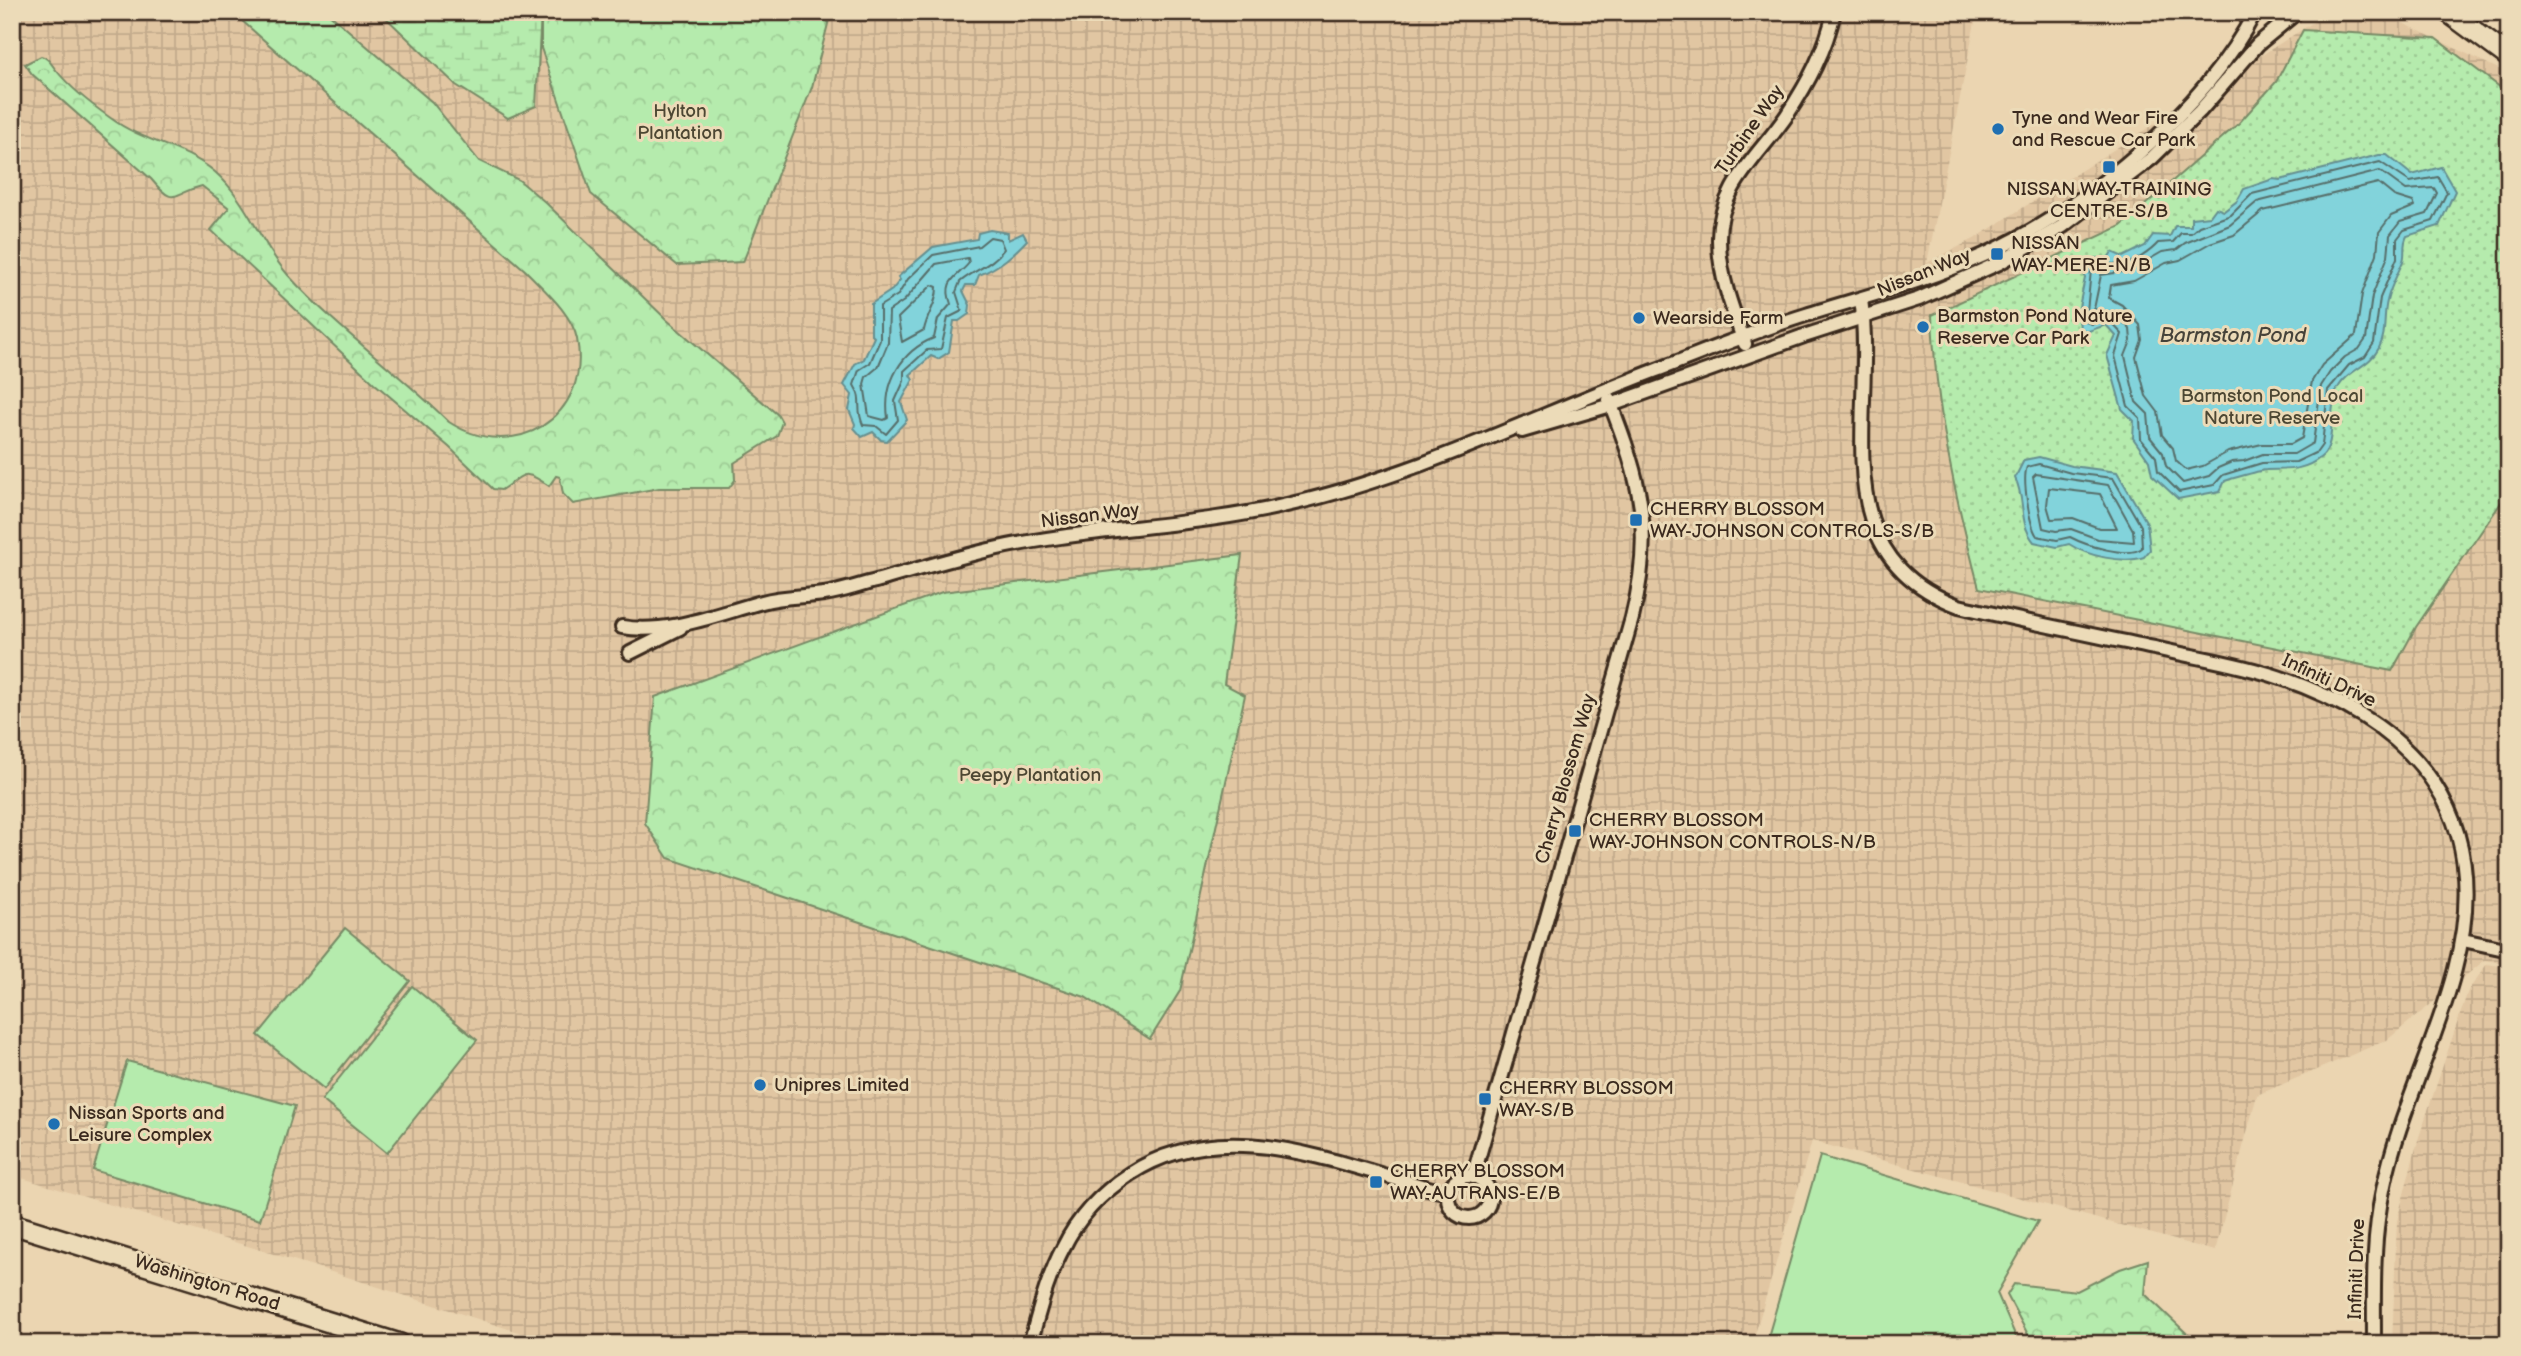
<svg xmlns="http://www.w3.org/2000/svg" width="2521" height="1356" font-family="'Balsamiq Sans',sans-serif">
	<defs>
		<pattern id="industrial-grid" width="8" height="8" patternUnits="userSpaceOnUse" patternTransform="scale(1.75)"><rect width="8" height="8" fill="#e1c6a2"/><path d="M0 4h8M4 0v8" fill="none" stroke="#c2aa8b"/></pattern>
		<pattern id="forest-crowns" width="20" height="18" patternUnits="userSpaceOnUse" patternTransform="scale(1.75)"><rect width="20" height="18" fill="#b5ebad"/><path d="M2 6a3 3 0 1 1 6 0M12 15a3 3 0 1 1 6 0" fill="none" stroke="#9dca94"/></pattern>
		<pattern id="wetland-marsh" width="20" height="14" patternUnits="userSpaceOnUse" patternTransform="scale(1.75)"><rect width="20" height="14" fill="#b5ebad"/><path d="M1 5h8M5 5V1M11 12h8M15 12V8" fill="none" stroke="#9dca94"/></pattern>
		<pattern id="park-dots" width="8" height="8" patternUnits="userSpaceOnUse" patternTransform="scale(1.75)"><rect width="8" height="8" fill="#b5ebad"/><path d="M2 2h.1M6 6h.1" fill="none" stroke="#9dca94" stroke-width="1.8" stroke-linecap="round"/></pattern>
	</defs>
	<rect width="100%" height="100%" fill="#ebd5b1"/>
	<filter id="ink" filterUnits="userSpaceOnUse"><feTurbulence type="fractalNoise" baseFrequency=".0143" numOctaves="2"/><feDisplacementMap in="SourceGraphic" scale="14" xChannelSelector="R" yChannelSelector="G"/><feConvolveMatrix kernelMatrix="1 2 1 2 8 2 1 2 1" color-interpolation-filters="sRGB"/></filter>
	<g filter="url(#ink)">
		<g fill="url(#industrial-grid)">
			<path d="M12,12h1965l-50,251 47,-24 346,-221 20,-6h40l129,62v890l-24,-4 -98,80 -130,55 -42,156 -403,-110 -60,203h-1197l-245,-79 -298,-90z"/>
			<path d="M2487,964l22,3v377h-117l5,-123 21,-81 50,-149z"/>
		</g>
		<g fill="#b5ebad" stroke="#788a66" stroke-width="2">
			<path d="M345,928l65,53 -86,108 -66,-54z"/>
			<path d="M412,986l65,54 -90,113 -65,-53z"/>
			<path d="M127,1061l168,45 -35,114 -167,-50z"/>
			<path d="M1820,1156l218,65 -41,72 22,51h-253z"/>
		</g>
		<g fill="url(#forest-crowns)" stroke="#788a66" stroke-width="2">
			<path d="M232,12h95l105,90 47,59 40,19 26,22 122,118 111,95 4,7 -5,14 -43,27 1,17 -6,8h-70l-86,16 -10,-10 -3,-17 -4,-1 -7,10c-27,-19 -24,-11 -48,4l-8,-1 -44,-42 -75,-64 -163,-153 18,-22 -27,-22c-30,7 -27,22 -51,-7l-119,-105 -7,-10 16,-8c8,2 10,8 15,14 15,19 36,35 56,49 31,23 72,27 103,53 32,28 45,71 73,103 49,54 109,96 161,147 64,42 143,-4 128,-83 -5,-26 -34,-50 -51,-68z"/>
			<path d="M541,12h290l-19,75 -69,175 -66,3 -86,-71 -50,-146z"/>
			<path d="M1242,555l-18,129 21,11 -65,296 -30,48 -65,-42 -417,-139 -23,-35 10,-126 287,-105z"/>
			<path d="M2148,1260l-3,34 53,50h-165l-26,-49 7,-11 63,7 43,-22z"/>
		</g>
		<path fill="url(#wetland-marsh)" stroke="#788a66" stroke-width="2" d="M380,12h161l-5,94 -28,12 -52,-33z"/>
		<path fill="url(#park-dots)" stroke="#788a66" stroke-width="2" d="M2303,30l132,8 74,56v397l-93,136 -24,44 -413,-83c-23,-88 -44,-181 -47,-273l189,-89 118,-103 37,-41z"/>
		<g fill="#82d3db" stroke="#668f8f" stroke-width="2">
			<path d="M2379,155h8l25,20 29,-8 14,24 -16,35 -32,10c-5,9 -1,17 -4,25 -5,13 -13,26 -16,40 -4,15 0,32 -8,47 -10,20 -34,22 -43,44 -8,18 1,53 -15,65 -18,15 -35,12 -55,13 -4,0 -36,9 -41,11l-5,10 -42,8 -26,-24 -3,-14 -16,-23 1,-17 -12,-12 -15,-54 9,-19 -10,-11 -20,7 -6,-4 -2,-16 7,-34 -1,-13 11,-7h13l4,-6 11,5 22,-11 8,-11 17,1 5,-10h16v-8l19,-2 6,-8 8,3 13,-10 7,-12 29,-10 7,1z"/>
			<path d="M990,230l18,3v7l15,-7 4,7c-13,14 -27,27 -48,35l-4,10h-9l-3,6 7,14 -1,9 -10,7h-5l-5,31 -11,7 -7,-3 -21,19 3,5 -12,22 6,18 -20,21 -6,-1 -8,-8 -11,5 -8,-9 1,-4 -6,-14 3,-15 -8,-10 11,-21 9,-5 10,-22 -3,-3v-30l21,-14 8,-10 -2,-3 35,-30 44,-8 1,-6z"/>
			<path d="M2039,457l33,9 45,6 30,51 3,27 -6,7c-21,7 -57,-1 -75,-13l-12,3 -23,-5c-16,-19 -8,-43 -19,-64l9,-18z"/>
		</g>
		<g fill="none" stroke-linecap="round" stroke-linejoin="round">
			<g stroke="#576e6a" stroke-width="2">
				<path d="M2380,162l30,20 28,-5 9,15 -14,29 -29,9 -7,9v19l-17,40 -6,45 -9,14 -16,8 -21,25 -6,55 -5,7 -21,10 -34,1 -39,12 -9,10 -35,7 -21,-21 -2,-14 -15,-18 -1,-21 -12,-12 -13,-50 7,-22 -14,-15 -16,5 -6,-2 5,-52c11,-9 20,-5 33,-6 10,-1 27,-13 34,-21l15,-1 8,-9h10l8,-7 32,-11 21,-21z"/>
				<path d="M2380,171l26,19 28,-2 3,5 -10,21 -27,8 -10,13 -2,21 -16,40 -6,43 -7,10 -14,8 -15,15 -9,14 -8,57 -19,11h-31l-19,7 -12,1 -14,6 -9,8 -26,7 -17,-17 -3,-13 -13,-16 -2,-23 -12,-12 -11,-46 6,-15 -1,-12 -17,-17 -19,-3 7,-34 28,-4 33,-19 14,-2 9,-7 45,-18 27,-23z"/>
				<path d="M2378,183l16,13 19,6 2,4 -24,10 -12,16 -2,22 -15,40 -6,41 -34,30 -10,16 -10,57 -11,6h-29l-34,8 -25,14 -17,4 -10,-9 -3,-13 -11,-13 -4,-23 -12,-16 -10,-39 6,-17 -2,-15 -18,-20 -13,-7 2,-13 23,-4 32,-18 14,-3 30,-17 24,-8 29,-24z"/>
				<path d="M990,237l10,2 4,10c-11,16 -30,21 -44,33l-4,10 6,19 -14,7 -7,31 -14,1 -23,21v10l-9,20 3,19 -12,14 -10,-8 -13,-1c-8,-18 1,-24 -9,-40l5,-15 11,-7 10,-23v-34l18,-11 10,-16 25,-24 46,-9z"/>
				<path d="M968,258l1,5c-12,15 -27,17 -18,41l-13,15 -4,19c-33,13 -51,45 -46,80l-4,2 -15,-4 -5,-32 2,-7 12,-10 10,-24 1,-32 15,-10 32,-37z"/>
				<path d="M932,285l5,2c0,17 -9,25 -13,43l-22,12 -4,-24z"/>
				<path d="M2039,464l32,9 42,5 28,48 1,22c-14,11 -57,-3 -72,-11l-13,3 -20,-4c-8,-11 -15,-58 -10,-69z"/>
				<path d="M2036,474l72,11 25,45 1,12 -36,-3 -27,-10 -15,2 -13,-3 -10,-51z"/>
				<path d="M2049,488l51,6 17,34h-18l-26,-10 -22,1 -4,-14z"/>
			</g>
			<defs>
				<g id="minor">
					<path d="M1861,299c16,115 -42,255 98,307 67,16 134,29 200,43 40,9 80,15 119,28 141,48 217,140 177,292 -19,75 -57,145 -72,221 -11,51 -9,102 -9,154"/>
					<path d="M1745,344c-12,-33 -26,-69 -26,-104 -1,-53 41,-85 68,-125 21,-32 39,-65 47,-103"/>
					<path d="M1522,431l89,-26 193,-69 115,-37 80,-36 64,-37 89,-68 48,-47 58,-67 39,-32"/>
					<path d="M622,627c46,8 95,-13 140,-25 21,-6 41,-5 62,-8 17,-2 35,-9 52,-13 38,-11 75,-22 113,-31 99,-23 203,-22 302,-46 126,-29 242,-87 363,-133 50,-19 100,-40 152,-56 60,-19 120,-34 178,-60 101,-46 220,-144 271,-243"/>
					<path d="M630,653l50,-25"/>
					<path d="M2463,940l46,10"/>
					<circle cx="1469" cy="1197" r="21"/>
					<path d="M1473,1177l159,-559c22,-87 9,-137 -23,-218"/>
					<path d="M1030,1344c9,-32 17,-66 33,-96 15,-31 38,-55 67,-74 98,-65 216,-5 318,19"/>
				</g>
				<path id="primary" d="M12,1224l388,120"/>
				<path id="trunk" d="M2448,12l61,45"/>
			</defs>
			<use href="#minor" stroke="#3b2a1e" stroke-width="18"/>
			<use href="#primary" stroke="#3b2a1e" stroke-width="24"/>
			<use href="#trunk" stroke="#3b2a1e" stroke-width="24"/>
			<use href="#minor" stroke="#ecdbb8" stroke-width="12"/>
			<use href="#primary" stroke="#ecdbb8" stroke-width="19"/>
			<use href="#trunk" stroke="#ecdbb8" stroke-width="19"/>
		</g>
	</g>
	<g fill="#1f6fb2" stroke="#ecdbb8" stroke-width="2.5">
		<circle cx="1998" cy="129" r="7"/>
		<rect x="2102" y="160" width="14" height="14" rx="3.5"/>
		<rect x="1990" y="247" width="14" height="14" rx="3.5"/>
		<circle cx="1639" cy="318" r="7"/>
		<circle cx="1923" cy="327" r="7"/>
		<rect x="1629" y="513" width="14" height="14" rx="3.5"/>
		<rect x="1568" y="824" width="14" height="14" rx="3.5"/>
		<circle cx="760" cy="1085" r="7"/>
		<rect x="1478" y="1092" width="14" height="14" rx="3.5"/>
		<circle cx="54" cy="1124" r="7"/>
		<rect x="1369" y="1175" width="14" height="14" rx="3.5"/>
	</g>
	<g text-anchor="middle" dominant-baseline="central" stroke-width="6" stroke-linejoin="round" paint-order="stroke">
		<g font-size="19" fill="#4d4733" stroke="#ecdbb8">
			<text x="680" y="111">Hylton<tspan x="680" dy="22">Plantation</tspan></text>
			<text x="2272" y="396">Barmston Pond Local<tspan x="2272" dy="22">Nature Reserve</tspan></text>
			<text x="1030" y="775">Peepy Plantation</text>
		</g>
		<g font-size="19" fill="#3b2a1e" stroke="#ecdbb8" text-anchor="start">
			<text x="2012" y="118">Tyne and Wear Fire<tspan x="2012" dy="22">and Rescue Car Park</tspan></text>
			<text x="2109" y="189" text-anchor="middle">NISSAN WAY-TRAINING<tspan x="2109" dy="22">CENTRE-S/B</tspan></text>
			<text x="2011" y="243">NISSAN<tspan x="2011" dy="22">WAY-MERE-N/B</tspan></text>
			<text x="1937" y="316">Barmston Pond Nature<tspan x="1937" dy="22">Reserve Car Park</tspan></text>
			<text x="1653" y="318">Wearside Farm</text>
			<text x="1650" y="509">CHERRY BLOSSOM<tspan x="1650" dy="22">WAY-JOHNSON CONTROLS-S/B</tspan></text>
			<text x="1589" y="820">CHERRY BLOSSOM<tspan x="1589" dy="22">WAY-JOHNSON CONTROLS-N/B</tspan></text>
			<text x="774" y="1085">Unipres Limited</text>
			<text x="1499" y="1088">CHERRY BLOSSOM<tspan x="1499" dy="22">WAY-S/B</tspan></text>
			<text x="68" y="1113">Nissan Sports and<tspan x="68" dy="22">Leisure Complex</tspan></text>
			<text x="1390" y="1171">CHERRY BLOSSOM<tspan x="1390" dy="22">WAY-AUTRANS-E/B</tspan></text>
		</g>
		<g font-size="19" fill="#3b2a1e" stroke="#ecdbb8">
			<text transform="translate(1750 130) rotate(-55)">Turbine Way</text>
			<text transform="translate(1924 273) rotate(-22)">Nissan Way</text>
			<text transform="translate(1090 516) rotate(-7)">Nissan Way</text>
			<text transform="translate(2329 681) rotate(25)">Infiniti Drive</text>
			<text transform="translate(1566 779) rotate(-74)">Cherry Blossom Way</text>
			<text transform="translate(2357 1269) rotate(-88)">Infiniti Drive</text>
			<text transform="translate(207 1283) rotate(17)">Washington Road</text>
		</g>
		<g font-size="21" font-style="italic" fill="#46433a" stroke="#ecdbb8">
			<text x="2233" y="335">Barmston Pond</text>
		</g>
	</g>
	<rect width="2521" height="1356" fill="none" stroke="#ecdbb8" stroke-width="42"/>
	<rect x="21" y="21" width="2479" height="1314" fill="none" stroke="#3b2a1e" stroke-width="2.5" filter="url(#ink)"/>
</svg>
